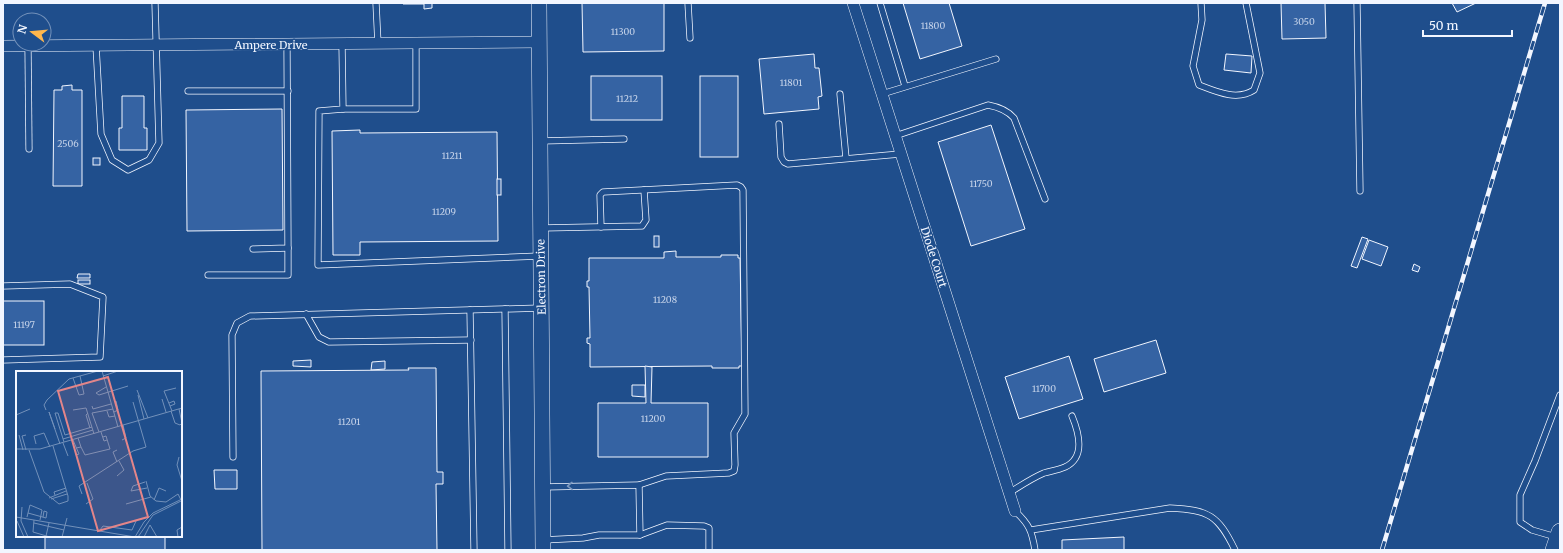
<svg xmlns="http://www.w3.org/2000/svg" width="1563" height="553" font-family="Merriweather,serif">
	<rect width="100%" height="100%" fill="#1f4e8c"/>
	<g fill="#3563a3" stroke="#f2f6ff">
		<path d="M403,3h36h-7v5l-8,1v-5h-21z"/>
		<path d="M582,3h82v48l-81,1z"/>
		<path d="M903,3h46l13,43 -42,13z"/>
		<path d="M1281,3h44l1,35 -44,1z"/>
		<path d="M1452,3h24l-19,9z"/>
		<path d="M814,54l1,14h4l3,28 -4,1 1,12 -55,5 -5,-55z"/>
		<path d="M1226,54l26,2 -1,17 -27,-3z"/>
		<rect x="591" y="76" width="71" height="44"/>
		<rect x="700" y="76" width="38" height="81"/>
		<path d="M72,85v5h10v96h-29l1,-96h8v-4z"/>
		<path d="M122,96h22v32h3v22h-28v-22h3z"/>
		<path d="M282,109l1,121 -96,1 -1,-121z"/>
		<path d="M991,125l34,104 -54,17 -33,-104z"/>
		<path d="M360,130v3l137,-1 1,109 -138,1v13h-27l-1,-124z"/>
		<rect x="93" y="158" width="7" height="7"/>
		<rect x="497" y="179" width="4" height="16"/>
		<rect x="654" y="236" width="5" height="11"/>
		<path d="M1362,237l6,2 -11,29 -6,-2z"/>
		<path d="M1369,240l19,7 -7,19 -19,-7z"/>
		<path d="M676,251v6h45v-2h17v3h2l2,108h-3v2h-27v-2l-122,1v-23l-3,-1v-5h3l-1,-51h-2v-6h2v-23h75v-6z"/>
		<path d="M1414,264l6,3 -2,5 -6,-2z"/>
		<path d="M78,274h12v4h-13z"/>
		<rect x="78" y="280" width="12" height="4"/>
		<rect x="3" y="301" width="41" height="44"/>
		<path d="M1156,340l10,33 -62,19 -10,-33z"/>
		<path d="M1069,356l14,43 -64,20 -14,-42z"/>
		<path d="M311,360v7l-18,-1v-5z"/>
		<path d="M385,361v8l-14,1 1,-8z"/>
		<path d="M645,366l7,1 -1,36h57v54h-110v-54h48z"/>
		<path d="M408,368h28l1,104h6v12h-7l1,66h-175l-1,-179 148,-1z"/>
		<path d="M632,385h13v12l-13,-1z"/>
		<path d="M214,470h23v19h-22z"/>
		<rect x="45" y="536" width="120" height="14"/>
		<path d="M1124,537v13h-62v-10z"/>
	</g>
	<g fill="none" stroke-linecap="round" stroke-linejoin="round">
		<defs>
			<g id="lane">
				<path d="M376,3l2,41"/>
				<path d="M688,3l2,35"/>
				<path d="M880,3l25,83"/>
				<path d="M1201,3l1,17 -9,46 6,19c18,7 38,16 55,5l6,-17 -14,-70"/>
				<path d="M1357,3l3,188"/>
				<path d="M342,44l1,65 -24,2 -1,154 222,-9"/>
				<path d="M28,46l1,103"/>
				<path d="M96,46l5,88 11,26 16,10 21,-10 10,-17 -4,-140"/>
				<path d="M188,91h100"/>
				<path d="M840,94l6,64"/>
				<path d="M882,94l114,-35"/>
				<path d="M343,109h73v-65"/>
				<path d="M779,124l2,33 3,5 4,2 112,-10"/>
				<path d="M895,136l93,-31c11,2 19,5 26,13l31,81"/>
				<path d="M540,141l84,-2"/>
				<path d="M601,227l-1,-32 3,-3 134,-7 4,2 2,3 2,224 -11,19 1,32 -1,6 -5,2 -63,3 -27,9"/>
				<path d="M542,228l100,-2 4,-6 -2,-30"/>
				<path d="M253,249l35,-1 -1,-203"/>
				<path d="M208,275h80v-27"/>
				<path d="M3,286l67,-2 33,13 -3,60 -97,3"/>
				<path d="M505,309l3,241"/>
				<path d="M470,310l4,240"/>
				<path d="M306,314l13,23 10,5 142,-2"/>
				<path d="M233,457l-1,-122 5,-12 13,-7 291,-8"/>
				<path d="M543,487l96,-2 1,50"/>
				<path d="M1009,493c11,-7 23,-15 35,-20 7,-2 14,-3 21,-6 21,-10 14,-34 7,-51"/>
				<path d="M1015,511c14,13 17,20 20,39"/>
				<path d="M1031,530l139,-22c39,2 48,7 65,42"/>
				<path d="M1556,537l-24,-7 -12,-8v-27l15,-34 25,-66"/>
				<path d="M543,540l40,-2 16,-3h41l27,-10 37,1 5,2v22"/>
			</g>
			<g id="street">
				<path d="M853,3l162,508"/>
				<path d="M3,46l536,-4"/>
			</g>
			<path id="secondary" d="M539,3l4,547"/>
			<path id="primary" d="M1554,550l6,-18"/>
		</defs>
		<use href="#lane" stroke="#f2f6ff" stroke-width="7"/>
		<use href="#street" stroke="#f2f6ff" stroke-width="12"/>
		<use href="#secondary" stroke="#f2f6ff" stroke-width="16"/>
		<use href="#primary" stroke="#f2f6ff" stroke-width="18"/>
		<use href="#lane" stroke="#1f4e8c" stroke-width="5.5"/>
		<use href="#street" stroke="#1f4e8c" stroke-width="11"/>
		<use href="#secondary" stroke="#1f4e8c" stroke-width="15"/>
		<use href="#primary" stroke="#1f4e8c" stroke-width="17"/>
		<defs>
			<path id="rail" d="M1382,550l163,-547"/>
		</defs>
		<use href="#rail" stroke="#f2f6ff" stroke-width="4.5"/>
		<use href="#rail" stroke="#1f4e8c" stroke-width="3" stroke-dasharray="9" stroke-linecap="butt"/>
	</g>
	<defs><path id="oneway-chevron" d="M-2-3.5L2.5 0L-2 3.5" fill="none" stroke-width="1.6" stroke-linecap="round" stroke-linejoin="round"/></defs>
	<use stroke="#7e9ac0" href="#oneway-chevron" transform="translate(570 486) rotate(179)"/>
	<g text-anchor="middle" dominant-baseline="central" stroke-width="3" stroke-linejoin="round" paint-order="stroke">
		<g font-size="9" fill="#c3d1e8">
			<text x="1304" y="21">3050</text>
			<text x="933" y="25">11800</text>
			<text x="623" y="31">11300</text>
			<text x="791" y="82">11801</text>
			<text x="627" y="98">11212</text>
			<text x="68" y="143">2506</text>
			<text x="452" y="155">11211</text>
			<text x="981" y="183">11750</text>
			<text x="444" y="211">11209</text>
			<text x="665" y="299">11208</text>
			<text x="24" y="324">11197</text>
			<text x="1044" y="388">11700</text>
			<text x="653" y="418">11200</text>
			<text x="349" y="421">11201</text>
		</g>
		<g font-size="11" fill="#f2f6ff" stroke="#1f4e8c">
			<text x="271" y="45">Ampere Drive</text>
			<text transform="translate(934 257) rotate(72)">Diode Court</text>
			<text transform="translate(541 277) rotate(-91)">Electron Drive</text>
		</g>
	</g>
	<g transform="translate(16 371)">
		<rect width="166" height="166" fill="#1f4e8c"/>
		<path fill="none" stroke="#7391ba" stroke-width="1" d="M86,0l16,56M87,5l15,-5M57,7l6,17 5,-1 -4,-18M90,16l-10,6 3,2 29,-9M121,19l11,28M122,24l6,24M146,28l4,13M153,32l5,-2 1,3 -5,2M76,35l1,3 18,-5M30,39l-2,-5 3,-5 22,-21 29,-8M57,39l13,-2 8,26M91,40l2,6 6,-1M155,40l4,12 5,2 2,-2 -3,-14M156,40l-8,-20 12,-3M33,41l11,32M33,41l6,17M98,41l4,-2 -2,-9M72,42l-2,2 4,13M0,44l14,-6M83,61l-7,-19 21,-4M85,61l3,9 3,-1M3,64l4,15M10,64l-4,1 4,14M49,64l27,-8M47,68l30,-9M57,69l6,14 -3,1M106,69l4,-2 -3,-13M48,71l-9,-29h3l7,22M47,72l5,13M20,73l-2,-8 10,-3 6,14M65,76l4,8 25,-6 -4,-13 -3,1M60,77l5,-1 -3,-9M0,78h24l142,-41M13,79l15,42 15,12 9,-3v-5l-15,-50M101,79l-4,2 4,10M163,86l-2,8 5,16M101,105l7,-6 -5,-9M130,110l4,15 6,5 10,1 12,-8 3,6M129,111l-12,4 -2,5 16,-3M66,123l-3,-8 54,-35 13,-4 -13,-45M39,124l-1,-3 12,-4M33,127l17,-7M35,128l16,-5M138,129l5,-12 7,3M70,133l7,-5 -6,-16M110,133l25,-7M6,136l-1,14 7,16M12,142l18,5 1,-6 -3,-1 -1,6M0,146l119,20M11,146l3,-12 12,5 -2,10M18,149l-1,12 17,5M1,150l7,16M18,152l30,7M84,159l3,-4 29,4 4,-9M30,165l3,-13M46,166l5,-19M119,166l9,-15 9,-9 29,-14M122,166l15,-22 28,-14M128,166l6,-12 7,12M162,166l-1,-7 5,-3"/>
		<path fill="#e38589" fill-opacity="0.15" stroke="#e38589" stroke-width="2" d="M92,6l40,140 -50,14 -40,-140z"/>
		<rect width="166" height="166" fill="none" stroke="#f2f6ff" stroke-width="2"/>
	</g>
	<rect width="1563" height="553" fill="none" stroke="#f2f6ff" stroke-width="8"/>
	<g transform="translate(32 32) rotate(286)"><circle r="19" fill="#1f4e8c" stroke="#7391ba"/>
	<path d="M0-3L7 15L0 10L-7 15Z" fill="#ffb74d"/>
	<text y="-6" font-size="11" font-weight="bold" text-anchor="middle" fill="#f2f6ff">N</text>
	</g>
	<path d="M1423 30v6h89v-6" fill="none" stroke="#f2f6ff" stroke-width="2"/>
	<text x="1429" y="30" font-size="12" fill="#f2f6ff" stroke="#1f4e8c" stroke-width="3" paint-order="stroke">50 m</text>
</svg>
